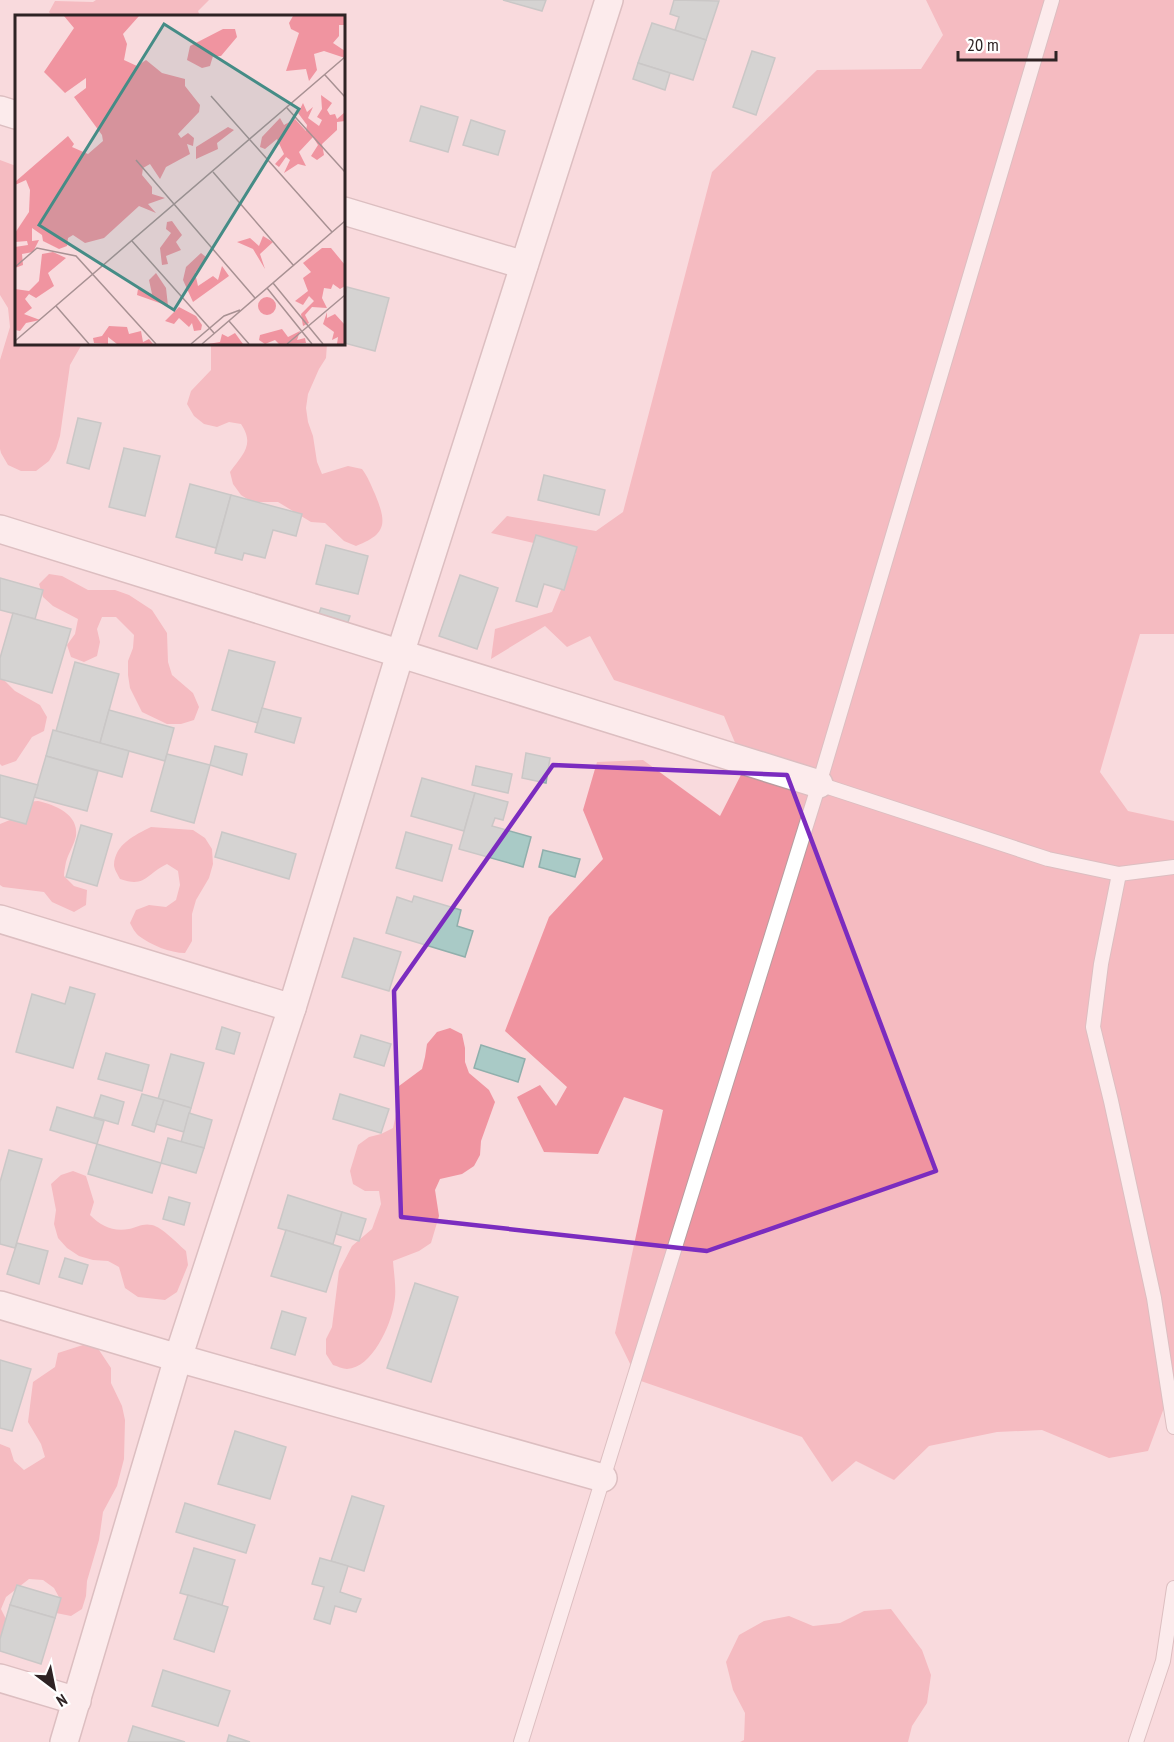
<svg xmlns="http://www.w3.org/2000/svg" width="1174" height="1742" font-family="'PT Sans Narrow',sans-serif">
	<rect width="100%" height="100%" fill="#f9dadd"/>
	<g fill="#f094a0">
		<path d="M96,0h113l-11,11 2,5h-148l-3,-4 6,-11 38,1z"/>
		<path d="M926,0h248v634h-34l-40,138 28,39 46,10v560l-26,70 -39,7 -67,-28 -45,2 -68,14 -35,34 -38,-19 -24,21 -30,-45 -164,-57 -23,-47 48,-223 -39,-13 -26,57 -54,-2 -27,-55 23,-12 16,21 11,-19 -62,-56 44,-114 54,-58 -20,-49 14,-48 46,-2 77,56 25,-49 -21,-51 -110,-36 -24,-44 -23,11 -22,-21 -54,33 4,-30 57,-17 24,-59 -85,-20 16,-17 89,15 27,-19 89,-340 105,-102 104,-1 22,-34z"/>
		<path d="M0,160l16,6v178h66l-12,21 -10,71 -4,13 -7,12 -13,10h-15l-13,-6 -7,-12 -1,-4v-89l10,-33 -2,-19 -8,-13z"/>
		<path d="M211,344h116l-1,14 -7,11 -11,25 -2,14 2,14 5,14 4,26 5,12 26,-8 14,3c6,8 9,16 13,25 12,29 12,40 -19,52l-12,-5 -19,-18 -14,-1 -33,-20h-26l-11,-7 -8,-11 -3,-12c13,-18 25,-27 11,-48l-12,-2 -12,5 -13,-3 -10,-8 -7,-12 4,-13 20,-21z"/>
		<path d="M49,574l13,2 26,14h27l14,5 23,15 15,23 1,29 4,13 21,18 6,14 -5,13 -13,4h-14l-25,-12 -12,-24 -2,-13v-14l5,-13 1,-13 -18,-18h-14l-5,12 3,13 -3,14 -13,6 -13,-5 -4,-12 8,-11 3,-15 -25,-13 -10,-9 -4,-13z"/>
		<path d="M0,676l15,15 25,14 7,12 -3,14 -12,6 -16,24 -14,5 -2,-2z"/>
		<path d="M38,801c17,4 41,13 38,35 -2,9 -8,18 -10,26 -1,5 -2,10 -2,14l10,10 13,4 -1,15 -12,7 -22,-10 -8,-10 -41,-5 -3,-2v-61l22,-9 4,-13z"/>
		<path d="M151,827l42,3 12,8 7,11 1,15 -4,14 -13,22 -4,14v27l-7,12c-15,0 -34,-8 -46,-17 -4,-3 -7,-9 -9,-13l6,-13 13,-5 17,2 10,-7 4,-15 -2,-14 -11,-7c-21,10 -21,24 -47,15 -2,-4 -6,-10 -6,-14 1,-21 21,-30 37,-38z"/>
		<path d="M450,1028l12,6 3,14v14l4,11 20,17 6,12 -14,39 -1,14 -6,11 -12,8 -22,5 -5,11 4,26 -8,27 -12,8 -26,10c1,14 4,30 1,43 -3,21 -22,64 -47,65 -4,0 -10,-3 -14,-4l-7,-11v-15l6,-12 7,-56 13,-25 20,-17 9,-25 -2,-13h-14l-12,-7 -3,-13 8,-26 11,-8 12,-3 12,-6 3,-14 3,-28 23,-17 3,-12 2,-13 10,-12z"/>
		<path d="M73,1171l13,5 8,26 -4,13c11,11 23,17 39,14 8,-2 14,-6 23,-4 10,2 26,19 34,26l2,14 -11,27 -12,8 -27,-3 -13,-9 -6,-21 -11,-6 -15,-1 -14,-4 -12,-8 -9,-10 -4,-14 2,-14 -5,-26 10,-9z"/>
		<path d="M83,1345l14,2 14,21v15l11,23 3,14 -1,39 -7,27 -14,26 -4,28 -12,41 -1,15 -4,13 -11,7 -15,-3 4,-14 -6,-11 -11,-8 -14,-1 -23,18 -5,12 6,12 -7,21v-198l10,4 4,13 10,9 21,-13 -4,-13 -13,-22 5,-40 22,-15 3,-14z"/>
		<path d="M891,1609l31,41 9,25 -4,28 -15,23 -4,16h-168l4,-2 1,-27 -12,-23 -7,-28 13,-27 25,-14 25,-5 24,10 27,-3 24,-12z"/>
	</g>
	<g fill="#a9cac6" stroke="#90afac" stroke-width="1.5">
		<path d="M503,0h43l-4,11z"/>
		<path d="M674,0l45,1 -13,39 -31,-10 4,-13 -9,-3z"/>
		<path d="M652,23l54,17 -13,40 -55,-17z"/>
		<path d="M752,51l23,7 -19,57 -23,-8z"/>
		<path d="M638,63l32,10 -5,17 -32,-11z"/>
		<path d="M421,106l37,11 -10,35 -38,-11z"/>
		<path d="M471,120l34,11 -7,24 -35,-10z"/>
		<path d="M347,287l42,11 -14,53 -31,-8v-42z"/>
		<path d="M78,418l23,5 -12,46 -22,-6z"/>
		<path d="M124,448l36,8 -15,60 -36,-9z"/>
		<path d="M544,475l61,15 -6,25 -61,-15z"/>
		<path d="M190,484l41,11 -15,53 -40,-11z"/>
		<path d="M231,495l71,19 -6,22 -23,-6 -8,28 -21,-5 -2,7 -27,-7z"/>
		<path d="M536,535l41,12 -13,43 -20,-6 -7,23 -21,-6z"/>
		<path d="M326,545l42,11 -10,38 -42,-10z"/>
		<path d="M460,575l38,13 -21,61 -38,-13z"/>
		<path d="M0,578l43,12 -8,29 -35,-9z"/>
		<path d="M321,608l29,8 -5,15 -29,-9z"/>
		<path d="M13,613l58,16 -19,64 -52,-14v-21z"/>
		<path d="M229,650l46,12 -17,61 -46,-13z"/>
		<path d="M75,662l44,12 -19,69 -44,-12z"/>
		<path d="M262,708l39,10 -7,25 -39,-11z"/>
		<path d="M109,710l65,18 -9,33 -65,-18z"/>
		<path d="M53,730l76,21 -7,26 -76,-21z"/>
		<path d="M215,746l32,8 -5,21 -32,-10z"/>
		<path d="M526,753l24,5 -4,25 -24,-5z"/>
		<path d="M167,754l43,11 -16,58 -43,-12z"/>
		<path d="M46,756l52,15 -11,40 -53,-14z"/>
		<path d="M476,766l36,8 -4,19 -36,-8z"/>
		<path d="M0,775l38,10 -12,39 -26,-7z"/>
		<path d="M422,778l53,15 -11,38 -53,-15z"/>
		<path d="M475,793l33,9 -5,18 -8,-2 -3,8 39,11 -8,30 -64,-18z"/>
		<path d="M81,825l31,9 -15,52 -31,-9z"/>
		<path d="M222,832l74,22 -7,25 -74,-22z"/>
		<path d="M406,832l46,13 -10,36 -46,-13z"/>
		<path d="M543,850l37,9 -5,18 -36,-10z"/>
		<path d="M414,896l47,14 -4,16 16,5 -8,26 -79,-24 11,-36 15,5z"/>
		<path d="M354,938l47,14 -12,39 -47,-14z"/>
		<path d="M70,987l25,7 -22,74 -57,-16 16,-58 33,10z"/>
		<path d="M222,1027l18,6 -6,21 -18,-5z"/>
		<path d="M361,1035l30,9 -7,22 -30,-9z"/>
		<path d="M481,1045l44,14 -7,23 -44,-14z"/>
		<path d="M106,1053l43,12 -7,26 -44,-12z"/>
		<path d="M171,1054l33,9 -13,45 -33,-9z"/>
		<path d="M142,1094l22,6 -10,32 -22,-7z"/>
		<path d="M340,1094l49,15 -8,24 -48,-14z"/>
		<path d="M101,1095l23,7 -6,22 -24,-7z"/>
		<path d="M164,1100l27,8 -7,24 -28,-8z"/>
		<path d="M57,1107l47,14 -7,23 -47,-14z"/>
		<path d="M189,1113l23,7 -8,28 -23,-6z"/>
		<path d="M168,1138l36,10 -8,25 -35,-10z"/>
		<path d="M97,1144l64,19 -9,30 -64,-19z"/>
		<path d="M9,1150l33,9 -27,89 -15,-4v-62z"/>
		<path d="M288,1195l54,17 -9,32 -55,-16z"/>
		<path d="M169,1197l21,6 -6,22 -21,-6z"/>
		<path d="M342,1212l24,7 -7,22 -23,-7z"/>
		<path d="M286,1230l55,17 -15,45 -55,-16z"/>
		<path d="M17,1243l31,8 -9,33 -32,-10z"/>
		<path d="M65,1258l23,7 -6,19 -23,-7z"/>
		<path d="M415,1283l43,14 -27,85 -44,-14z"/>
		<path d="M282,1311l24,7 -11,37 -24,-7z"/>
		<path d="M0,1360l31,9 -19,62 -12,-3z"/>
		<path d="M235,1431l51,16 -16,52 -52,-15z"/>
		<path d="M352,1496l32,10 -20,65 -33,-10z"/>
		<path d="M185,1503l70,22 -9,28 -70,-21z"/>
		<path d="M194,1548l41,12 -13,45 -42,-12z"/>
		<path d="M320,1558l28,8 -8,26 21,7 -5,13 -21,-6 -5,18 -16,-5 10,-32 -12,-3z"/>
		<path d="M17,1585l44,13 -6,20 -45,-13z"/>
		<path d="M188,1595l40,12 -14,45 -40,-13z"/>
		<path d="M10,1605l45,13 -14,46 -41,-13v-12z"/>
		<path d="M163,1670l67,21 -12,35 -66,-20z"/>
		<path d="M133,1726l52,16h-57z"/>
		<path d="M229,1735l21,7h-23z"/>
	</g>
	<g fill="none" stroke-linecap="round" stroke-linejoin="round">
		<defs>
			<g id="service">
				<path d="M819,784l229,75 71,15 55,-7"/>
				<path d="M1119,874l-18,90 -8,63 18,74 43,197 20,129"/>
				<path d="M521,1742l298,-958 233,-784"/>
				<path d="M1136,1742l27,-81 11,-73"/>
			</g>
			<g id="minor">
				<path d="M0,110l16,5"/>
				<path d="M344,211l180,54"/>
				<path d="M0,529l819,255"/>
				<path d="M0,919l292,89"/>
				<path d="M0,1305l178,53 425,120"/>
				<path d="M0,1678l77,23"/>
				<path d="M64,1742l114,-384 114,-350 108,-354 209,-654"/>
			</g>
		</defs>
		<use href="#service" stroke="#b99c9f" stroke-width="16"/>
		<use href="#minor" stroke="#b99c9f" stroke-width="30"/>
		<use href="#service" stroke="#fff" stroke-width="14"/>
		<use href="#minor" stroke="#fff" stroke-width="27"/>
	</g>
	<path d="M0 0H1174V1742H0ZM553,765l234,10 149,396 -229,80 -306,-34 -7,-226z" fill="#f9dadd" fill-opacity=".55" fill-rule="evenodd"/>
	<path fill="none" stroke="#7b2cbf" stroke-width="4.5" stroke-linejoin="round" d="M553,765l234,10 149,396 -229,80 -306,-34 -7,-226z"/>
	<g transform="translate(15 15)">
		<rect width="330" height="330" fill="#f9dadd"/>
		<path d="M49,1h75l-16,18 4,10 -3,16 13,6 9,-6 16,13 23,6v7l15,19 -1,7 -21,22 3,4 7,-5 6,5 -1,8 -6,-2 3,10 -24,13 -6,12 -10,-15 -7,4 -1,7 10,12v7l13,4 -17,6 8,9 -17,-7 -35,32 -19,5 -12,-8 -5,3 -1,8 -8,3 -16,-8 -1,-6 -10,-7v13l7,-1 -6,12 -11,2 1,11 -8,3v-21l13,-2 -1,-4 -12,1v-9l14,-21 1,-22 -4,-10 -11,5v-3l53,-46 6,8 -2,3 16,7 15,-13 -1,-6 -28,-38 12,-9v-10l-21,15 -21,-21 30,-44zM278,1h52v9h-6v11l-6,7 12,8v7l-21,-7 -10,3 3,16 -8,11 -3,-12 -20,2 13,-38 -8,-4 -2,-6zM208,14h12l2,8 -16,19h-8l-3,10 -8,2 -15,-8 3,-14zM306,80l11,8 -5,7 3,5 5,-1 2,5 8,-7v9l-8,1v8l-15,14 2,11 -7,5 -6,-4 7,-11 -5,-8 -14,15 7,14 -8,-2 -14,9 6,-13 -4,-3 -7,10 -4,-3 9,-10 -7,-15 -12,10 -5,-2 2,-10 18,-19 4,7 11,-6 11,12 1,-6 -9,-12 5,-10 4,9 6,-5 -5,11 11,8 3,-6 -5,-3 5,-8zM213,112l6,3 -17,13 1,6 -22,10v-12zM157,206l10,14 -6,7 5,8 -15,6 2,8 -6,1 -2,-17 11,-15 -5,-4 1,-7zM248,221l10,6 -13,12 5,15 -12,-20 -16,-7 13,-4 9,8zM307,233h9l14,17v21l-5,3 -7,-5 -2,5 -7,-1 -2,10 5,10 -15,-1 -7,8 4,8 -6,3 -2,-12 13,-13 -5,-5 -6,9 -8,-4 13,-10 -5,-13 8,-6 -8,-9zM38,237l13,6 -18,15 6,13 -18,12 -7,-4 -4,5 7,9 -8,6 16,6 -14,3 -6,8 -5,-1v-41l14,2 10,-10 3,-27zM186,238l5,4 -11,16 3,13 15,-10 5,4 4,-14 7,10 -36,26 -10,-22 3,-13zM141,258l10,15 2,18 -31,-11 1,-6 14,5 -3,-14zM243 291a9 9 0 1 1 18 0a9 9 0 1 1-18 0ZM164,292l17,9 6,9 -1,5 -7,1 -2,-8 -3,4 -10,-9 -5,6 -9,-3zM312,297v6l8,-4 10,11v19h-8l1,-7 -6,3 2,-8 -11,-8zM94,311l18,1 2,7 12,-3 2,11 6,-3 4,5h-36l-9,-7v7l-14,-1 -1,-5 9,-2zM267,314l6,8 12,-6 -3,9 8,-2 1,5 -27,1 -4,-4 -10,4 -6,-4 1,-5zM220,318l8,11h-35l12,-2 2,-8 6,3z" fill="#f094a0"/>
		<path fill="none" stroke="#a89193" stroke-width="1.5" d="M310,60l20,22M196,81l121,136M272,93l58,64M121,145l119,138M198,157l81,94M117,226l82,92M0,252l22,-19 39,8 80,88M258,268l50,61M252,273l45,56M41,291l33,38M214,306l20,23M0,326l330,-284M176,329l33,-28 16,-6M187,329l143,-123M272,329l58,-49"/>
		<path fill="#458c86" fill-opacity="0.15" stroke="#458c86" stroke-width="3" d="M149,9l135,85 -125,201 -135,-85z"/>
		<rect width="330" height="330" fill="none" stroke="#2e2324" stroke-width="3"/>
	</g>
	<g transform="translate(54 1688) rotate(148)" stroke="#ffffff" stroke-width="4.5" paint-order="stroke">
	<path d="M0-4.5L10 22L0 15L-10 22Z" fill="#2e2324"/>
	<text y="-9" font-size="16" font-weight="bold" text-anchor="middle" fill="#2e2324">N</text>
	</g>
	<path d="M958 51v9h98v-9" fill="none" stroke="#2e2324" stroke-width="3"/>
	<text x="967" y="51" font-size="18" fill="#2e2324" stroke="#ffffff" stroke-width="4.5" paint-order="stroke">20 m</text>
</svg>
